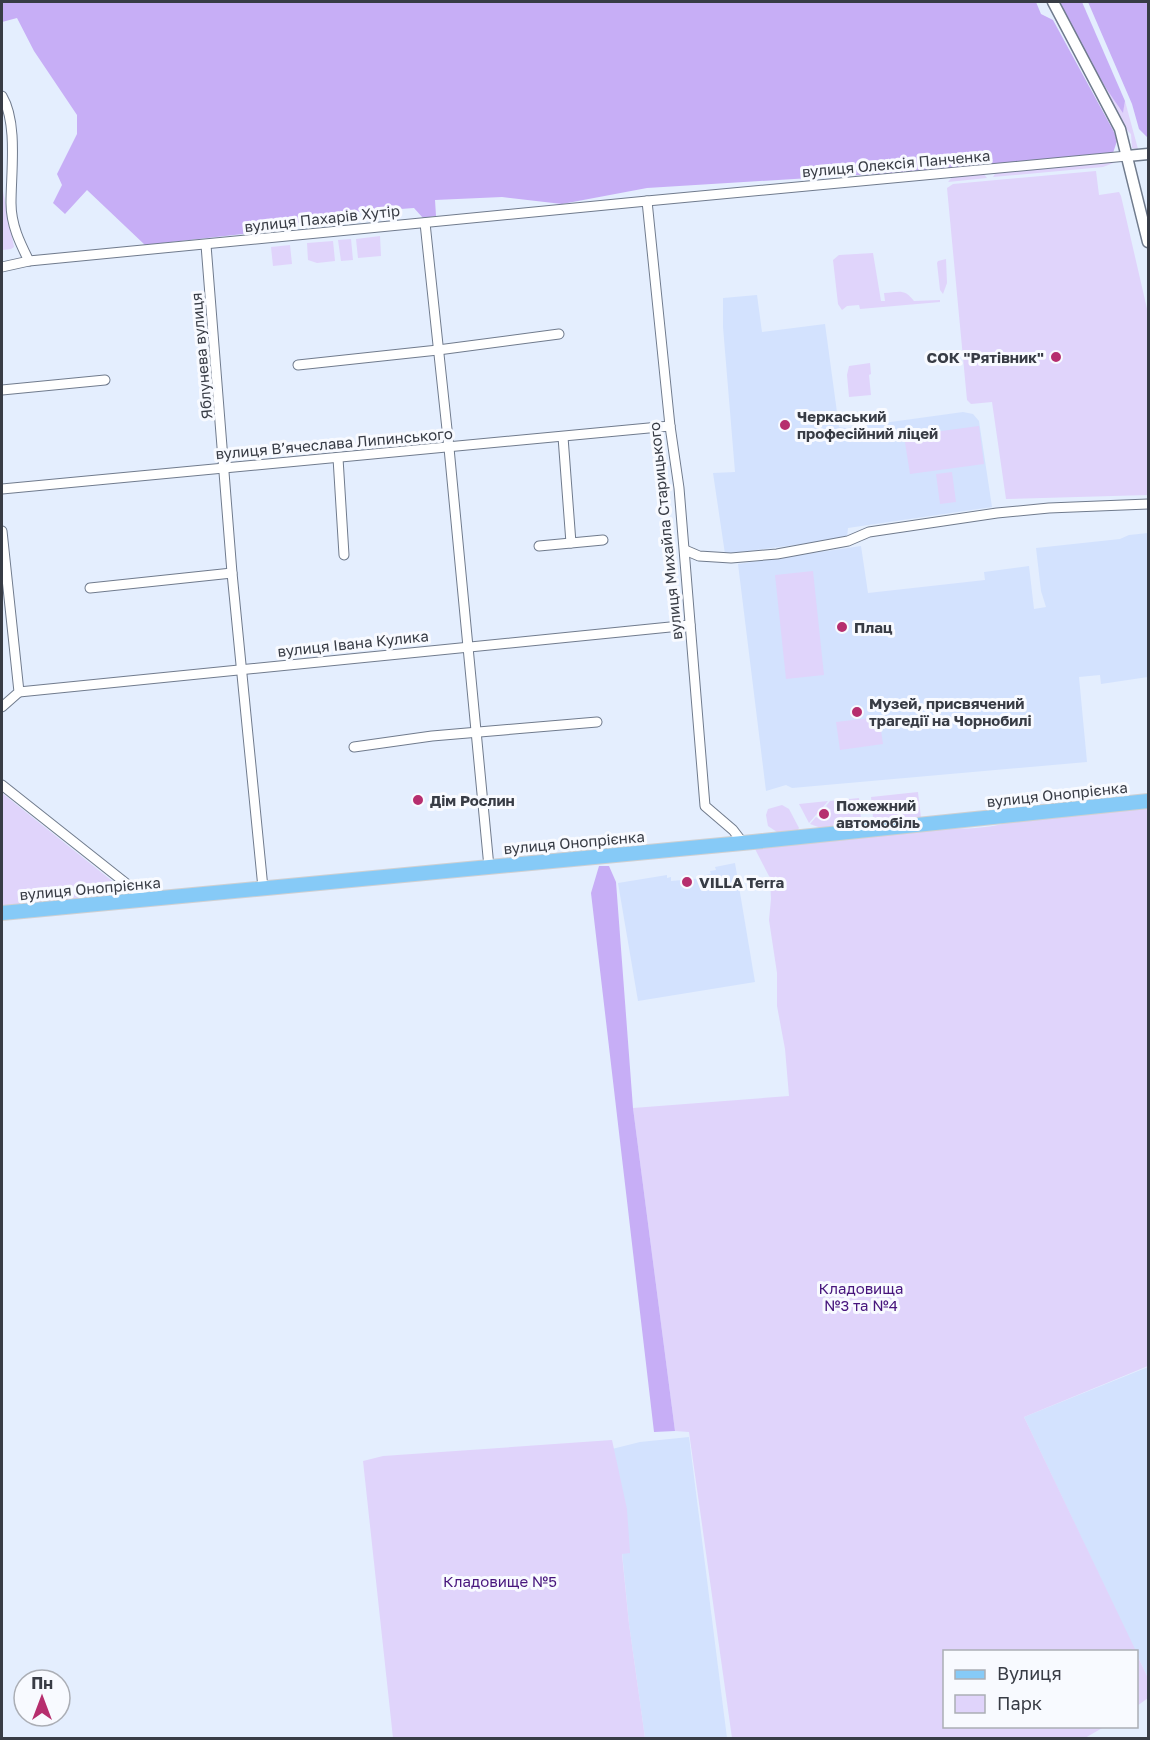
<svg xmlns="http://www.w3.org/2000/svg" width="1150" height="1740" font-family="'Golos Text',sans-serif">
	<rect width="100%" height="100%" fill="#e4eefe"/>
	<g fill="#d3e2fe">
		<path d="M757,295l5,37 63,-8 14,103 8,1 116,-16 10,2 6,7 13,86 -144,21 -1,10 -122,16 -12,-81 22,-1 -12,-145v-29z"/>
		<path d="M1148,533v144l-47,7 -1,-9 -21,2 8,85 -295,26 -6,-3 -20,6 -28,-227 123,-18 7,47 117,-13 -1,-8 45,-6 5,43 12,-2 -5,-16 -5,-43 84,-9 9,-4z"/>
		<path d="M735,863l20,119 -117,19 -20,-118 49,-8v3l4,-1v4l34,-3v-3l6,-1 -1,-3 6,-1 -1,-3z"/>
		<path d="M1148,1367v311l-124,-261z"/>
		<path d="M689,1437l38,301h-82l-16,-114 -17,-175 28,-7z"/>
	</g>
	<g fill="#e0d4fb">
		<path d="M1102,80l21,32 2,-11 13,48 -6,-1 -1,-14 -7,-7z"/>
		<path d="M1112,160l4,2 -13,5 -110,10 3,-5z"/>
		<path d="M1096,171l3,24 20,-3 2,4 27,117v182l-142,4 -14,-97 -21,2 -4,-4 -20,-212 6,-4z"/>
		<path d="M983,173l4,5 -39,4 6,-7z"/>
		<path d="M2,186l12,61 -3,2 -9,1z"/>
		<path d="M380,236l1,20 -23,2 -2,-19z"/>
		<path d="M351,239l2,21 -12,1 -3,-21z"/>
		<path d="M333,241l2,20 -18,2 -9,-3 -1,-17z"/>
		<path d="M290,245l2,19 -19,2 -2,-19z"/>
		<path d="M873,253l8,48h4l-1,-8c16,-1 20,-5 30,8l26,-1v2l-80,7 -1,-4 -12,1 -5,4 -4,-6 -5,-44 6,-5z"/>
		<path d="M946,259l1,24 -4,11 -3,-4 -3,-27 1,-2z"/>
		<path d="M870,363l1,11 -2,1 2,20 -22,2 -2,-22 2,-9z"/>
		<path d="M979,426l5,38 -74,10 -6,-38z"/>
		<path d="M952,472l4,30 -16,2 -4,-30z"/>
		<path d="M813,571l11,104 -38,4 -11,-104z"/>
		<path d="M879,717l4,27 -43,6 -4,-28z"/>
		<path d="M918,792l3,26 -100,10 -11,-4 6,-7 5,3 10,-10 -5,-4 4,-5 29,-3 2,21 12,-1 -2,-21z"/>
		<path d="M2,793l114,91v11l-114,12z"/>
		<path d="M828,801l-19,22 -10,-19z"/>
		<path d="M782,805l7,4 10,19 -2,3 -20,1 -9,-6 -2,-11 2,-6z"/>
		<path d="M1148,807v559l-124,51 112,234 -192,1v74l160,1 -19,11h-353l-43,-306 -14,-1 -42,-323 156,-12 -4,-47 -8,-43v-33l-8,-53 2,-21 -1,-21 -16,-31 193,-19c24,2 47,-1 71,-8z"/>
		<path d="M612,1440l15,69 3,44 -8,1 7,70 16,114h-252l-30,-277 20,-5z"/>
		<path d="M1136,1653l12,25v20l-11,8z"/>
	</g>
	<g fill="#c7aef6">
		<path d="M2,2h1034l5,12 12,6 61,112 3,9 -4,12 -190,18 -276,17 -85,16 -60,-7 -67,3 1,16 -13,2 -9,-10 -81,6 -6,12 -53,-6 -4,11 -125,14 -58,-55 -22,24 -12,-11 9,-18 -5,-11 20,-40v-19l-43,-64 -17,-33 -15,4z"/>
		<path d="M1060,2h22l43,99 -2,12c-20,-29 -54,-79 -63,-111z"/>
		<path d="M1088,2h60v136l-9,-9 -7,-25z"/>
		<path d="M599,866h10l7,16 17,226 42,323 -21,1 -63,-539z"/>
	</g>
	<g fill="none" stroke-linecap="round" stroke-linejoin="round">
		<defs>
			<g id="minor">
				<path d="M2,96c16,27 9,76 9,107 0,22 9,40 18,58"/>
				<path d="M647,201l23,225 9,62 26,318 28,24 10,13"/>
				<path d="M425,223l24,225 40,419"/>
				<path d="M206,245l26,328 31,315"/>
				<path d="M2,267l27,-6 618,-60 480,-45"/>
				<path d="M298,365l140,-15 121,-16"/>
				<path d="M2,390l103,-10"/>
				<path d="M563,437l8,106"/>
				<path d="M338,458l6,97"/>
				<path d="M2,489l668,-63"/>
				<path d="M2,531l17,161 -17,15"/>
				<path d="M539,546l64,-6"/>
				<path d="M685,550l14,6 32,2 46,-4 71,-13 21,-9 128,-19 52,-5 99,-4"/>
				<path d="M90,588l142,-15"/>
				<path d="M19,692l671,-67"/>
				<path d="M354,747l78,-11 165,-14"/>
				<path d="M2,785l145,115"/>
			</g>
			<g id="tertiary">
				<path d="M1053,2l67,127 28,113"/>
				<path d="M1127,156l21,-2"/>
			</g>
			<path id="primary" d="M2,913l751,-71 395,-41"/>
		</defs>
		<use href="#minor" stroke="#707b8d" stroke-width="11"/>
		<use href="#tertiary" stroke="#707b8d" stroke-width="13"/>
		<use href="#primary" stroke="#cfd0d2" stroke-width="16"/>
		<use href="#minor" stroke="#fff" stroke-width="9"/>
		<use href="#tertiary" stroke="#fff" stroke-width="10"/>
		<use href="#primary" stroke="#86caf7" stroke-width="14"/>
	</g>
	<g fill="#b62e6e" stroke="#f8faff" stroke-width="2">
		<circle cx="1056" cy="357" r="6"/>
		<circle cx="785" cy="425" r="6"/>
		<circle cx="842" cy="627" r="6"/>
		<circle cx="857" cy="712" r="6"/>
		<circle cx="418" cy="800" r="6"/>
		<circle cx="824" cy="814" r="6"/>
		<circle cx="687" cy="882" r="6"/>
	</g>
	<g text-anchor="middle" dominant-baseline="central" stroke-width="6" stroke-linejoin="round" paint-order="stroke">
		<g font-size="15" fill="#383c45" stroke="#f8faff">
			<text transform="translate(896 163) rotate(-5)">вулиця Олексія Панченка</text>
			<text transform="translate(322 218) rotate(-6)">вулиця Пахарів Хутір</text>
			<text transform="translate(201 356) rotate(-95)">Яблунева вулиця</text>
			<text transform="translate(334 443) rotate(-5)">вулиця Вʼячеслава Липинського</text>
			<text transform="translate(665 531) rotate(-96)">вулиця Михайла Старицького</text>
			<text transform="translate(353 643) rotate(-6)">вулиця Івана Кулика</text>
			<text transform="translate(1057 794) rotate(-6)">вулиця Онопрієнка</text>
			<text transform="translate(574 842) rotate(-5)">вулиця Онопрієнка</text>
			<text transform="translate(90 888) rotate(-5)">вулиця Онопрієнка</text>
		</g>
		<g font-size="15" font-weight="bold" fill="#383c45" stroke="#f8faff" text-anchor="start">
			<text x="1044" y="357" text-anchor="end">СОК "Рятівник"</text>
			<text x="797" y="416">Черкаський<tspan x="797" dy="17">професійний ліцей</tspan></text>
			<text x="854" y="627">Плац</text>
			<text x="869" y="703">Музей, присвячений<tspan x="869" dy="17">трагедії на Чорнобилі</tspan></text>
			<text x="430" y="800">Дім Рослин</text>
			<text x="836" y="805">Пожежний<tspan x="836" dy="17">автомобіль</tspan></text>
			<text x="699" y="882">VILLA Terra</text>
		</g>
		<g font-size="15" fill="#47157c" stroke="#f8faff">
			<text x="861" y="1288">Кладовища<tspan x="861" dy="17">№3 та №4</tspan></text>
			<text x="500" y="1581">Кладовище №5</text>
		</g>
	</g>
	<rect width="1150" height="1740" fill="none" stroke="#383c45" stroke-width="6"/>
	<rect x="943" y="1650" width="195" height="78" fill="#f8faff" stroke="#abaeb5" stroke-width="1.5"/>
	<rect x="955" y="1670" width="30" height="9" fill="#86caf7" stroke="#abaeb5" stroke-width="1.5"/>
	<text x="997" y="1680" font-size="18" fill="#383c45">Вулиця</text>
	<rect x="955" y="1695" width="30" height="18" fill="#e0d4fb" stroke="#abaeb5" stroke-width="1.5"/>
	<text x="997" y="1710" font-size="18" fill="#383c45">Парк</text>
	<g transform="translate(42 1698)"><circle r="28" fill="#f8faff" stroke="#abaeb5" stroke-width="1.5"/>
	<path d="M0-4.5L10 22L0 15L-10 22Z" fill="#b62e6e"/>
	<text y="-9" font-size="16" font-weight="bold" text-anchor="middle" fill="#383c45">Пн</text>
	</g>
</svg>
